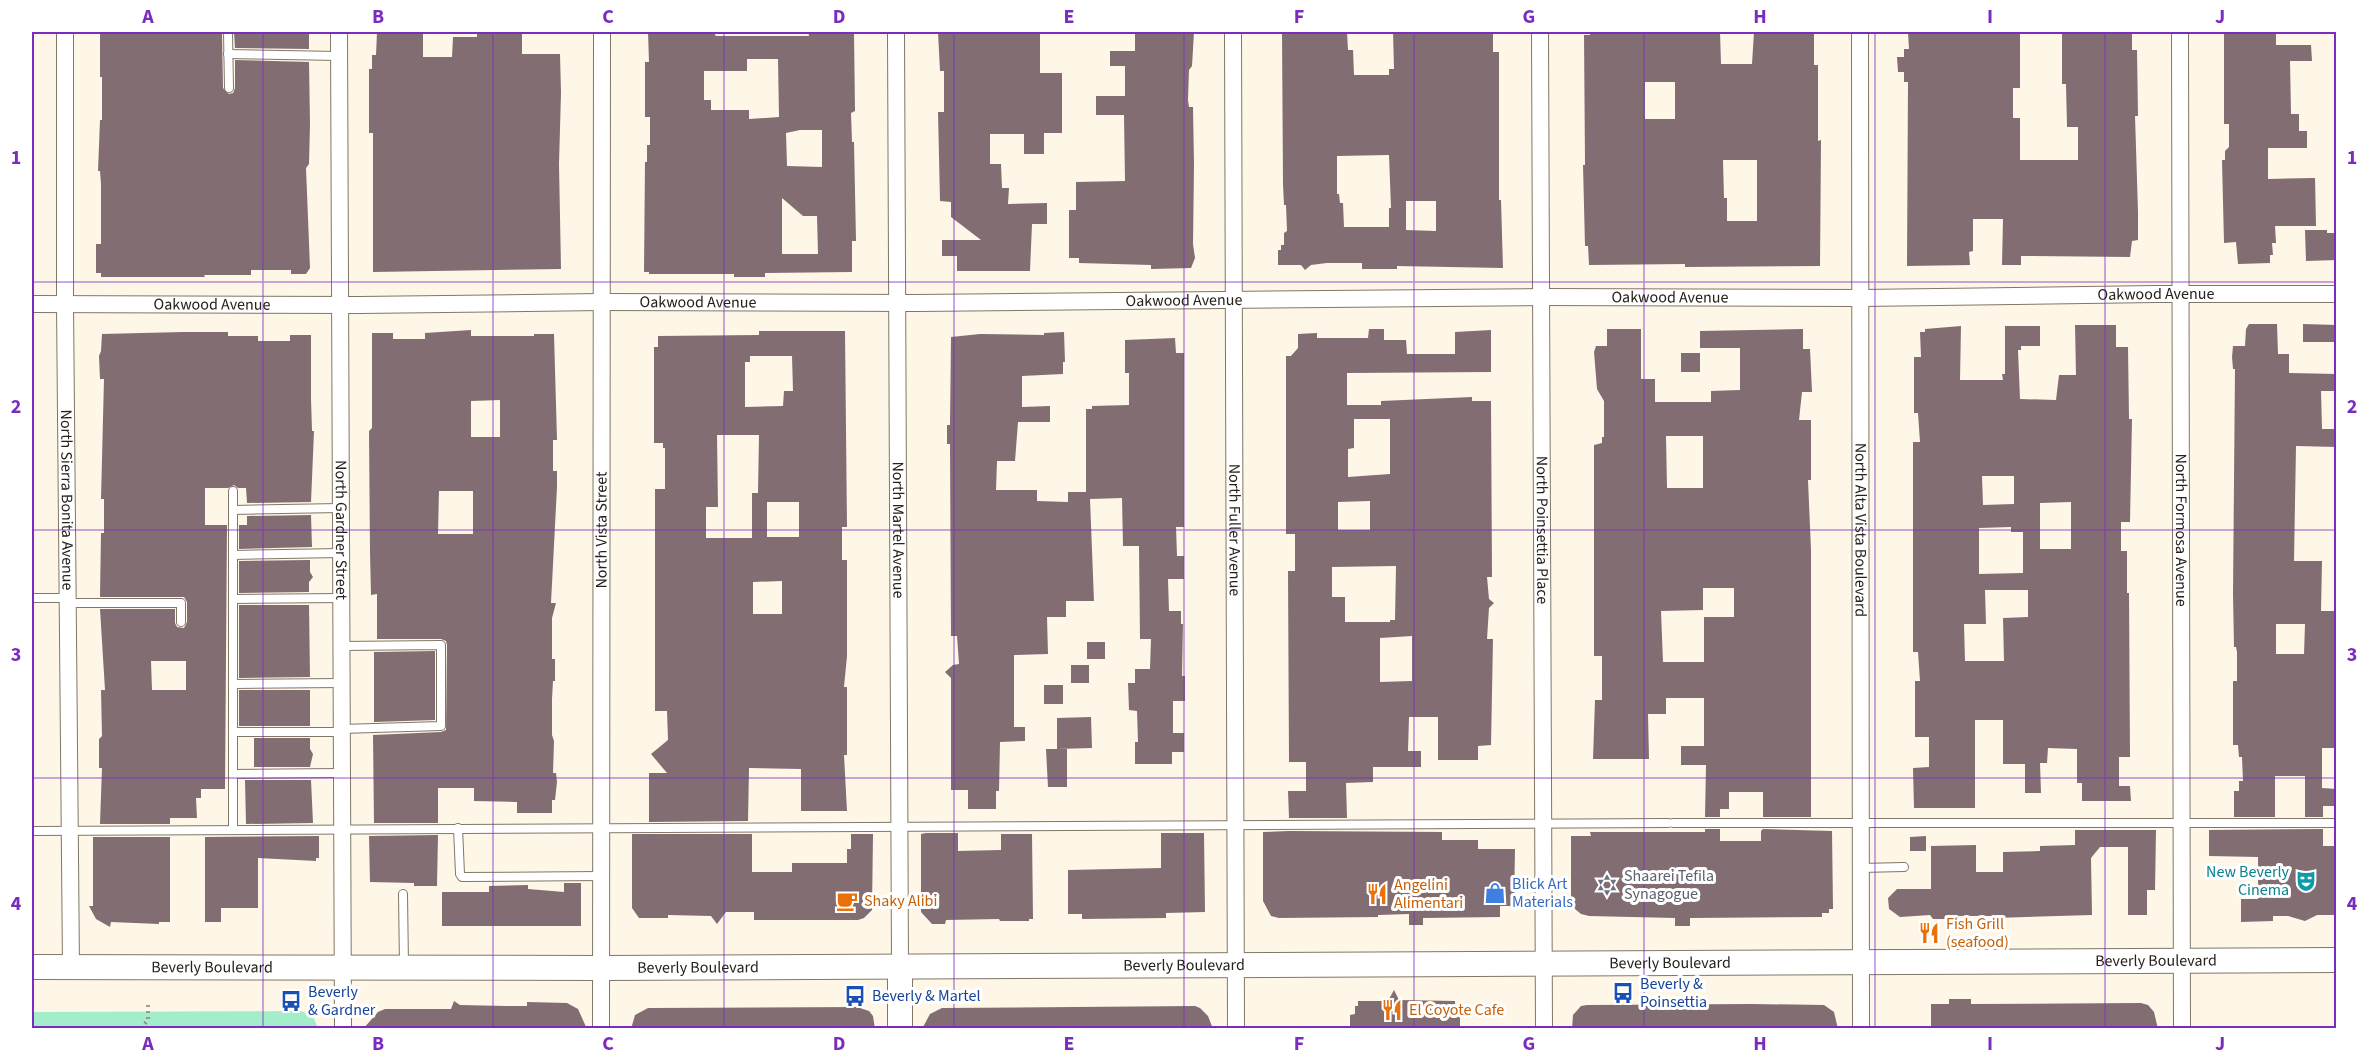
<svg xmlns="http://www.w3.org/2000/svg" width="2368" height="1060" font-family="'Source Sans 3',sans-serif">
	<rect width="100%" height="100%" fill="#fef6e6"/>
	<path fill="#a3edcb" d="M301,1011l12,5 5,12h-286v-16z"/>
	<g fill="#826d73" fill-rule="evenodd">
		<path d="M100,32h122l1,56 6,6 4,-1 2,-5v-28l74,2 1,62 -1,40 -3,4 4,100 -4,6h-15v-4h-40v5h-47l1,2h-104v-4h-5v-29h5v-60l-1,-13h-2l2,-51h2v-43h-2z"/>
		<path d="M234,32h75v17l-74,-1z"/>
		<path d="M377,32h42v2h4v23h29l1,-20h24v-5h45v22h38l1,39 -2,71 2,105 -188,3v-139h-4v-64h3v-14h4z"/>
		<path d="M648,32h65l3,4h93l-1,-4h46l1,79 -4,2 1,29h2l2,99h-4v31l-87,1v4h-31v-3h-85v-2h-5l1,-110h2v-17h3v-28h-5v-55h4zM747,59h31l1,58 -30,2v-9h-38v-10h-7v-29h43zM800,130h22v37l-35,-1 -1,-33zM782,198l21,18h14l1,38h-36z"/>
		<path d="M938,32h102v41h22v60h-18v21h-20v-20h-34v30h11l1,24h7l-1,16 39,-1v21h-15l-2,47h-73v-15h-15v-16h39l-30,-23v-15l-11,-1 -2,-89h6v-41h-4z"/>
		<path d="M1135,32h59l-2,34 -3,4 -1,30 1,7h4l1,58 -1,79 2,14 -4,10 -40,1v-4l-72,-2v-5h-10v-48h7v-28l49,-1 -1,-66h-28v-19h29v-30h-15v-15h25z"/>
		<path d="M1282,32h65l1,18h5l1,25h35v-6h5l-1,-37h100v20h6v148h2l2,68 -106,-2v3h-35v-6h-35l-16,2 -6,5 -4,-5h-23v-15h3v-5h3v-12l3,-2 -1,-26h-2l-1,-21zM1389,155l2,53h-2v19h-45l-1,-24h-3l-1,-9h-2v-38zM1406,201h30v30l-30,-1z"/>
		<path d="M1590,32h130l1,32h31l2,-32h60v33h4v76l3,-1 -1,126 -135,1v-3l-96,1 -1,-19h-3l-2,-81h2l-1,-130h6zM1645,82h30v37h-30zM1723,160h34v61h-30v-23h-3z"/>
		<path d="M1908,32h112v56h-7v30h7v42h58v-33h-11l-1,-43h-4v-52h70v18h5l1,66h-3l3,96v28l-6,1 -2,16 -109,-1v9h-19l1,-46h-30v32l-4,1 1,13 -63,1 1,-184h-4v-10h-6l-1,-15h7v-8h5z"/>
		<path d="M2224,32h52v13h35l1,16h-22l1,53h8v17h8v17h-39v31l47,-1 1,48h-41l1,17h-4l1,12h-3v8l-32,1 -2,-22 -12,1 -2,-83h3v-9l4,-4v-23h-5z"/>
		<path d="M2305,230h22v3h10v27l-31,1z"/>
		<path d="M2249,324h28l1,30h11v19l48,1v17h-16l1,38h15v18l-41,-1 -2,115h28l-1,50h16v137h-15v40l15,1v17h-14v11h-18v-41h-30v41h-41v-26h5v-10h4l-1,-24h-3l-1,-12h-5v-64h4v-29l-1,-5h-2l-1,-53 2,-225h-2l-1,-12 1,-11h12l1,-17zM2276,624h29l-1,30h-28z"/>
		<path d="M2303,324l34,1v17h-34z"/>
		<path d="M2075,325h41v22h12l1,72h3l-2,103h-9v29h6v42h2l1,164h-11v29h11l1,15h-49v-18h-5v-34l-29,-1 -1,15h-7l1,30h-16v-29h-22v-44h-28v88h-61l-1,-40 16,-1v-30h-14v-56h5l-2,-29h-5v-210h7l-2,-29h-4v-56h7l-1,-25h5v-3l36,-3 -1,54h43l-1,-6h3v-48h35v20h-19v4h-3l2,49 36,1 3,-25h17zM1982,476h32v28l-31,1zM2071,502v47h-31v-46zM2011,527v5h12v41l-44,1v-46zM1985,590h43v27l-25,1 1,43h-39l-1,-37h22z"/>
		<path d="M1369,329h15v11h22l1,14h48v-22l36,-2v42l-144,1v32h34v-4l91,-4v4h19l1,176h-5l2,22 5,4 -5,5 -2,31h6l-2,106 -13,1v14h-40v-43h-29l-1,34h13v16h-48v15l-27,1 1,35h-58l-1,-27h18v-29h-17l-1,-191h7v-37h-9v-178h5l7,-8v-14l19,-1v5h51zM1354,419h36v55l-42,3v-28l6,-1zM1370,501v29h-32v-28zM1396,566l-1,54h-5v2h-45v-25h-13v-30zM1412,636v45l-32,1v-44z"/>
		<path d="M1607,329h34v50h14v23h56v-11l29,-1v-42h-40v-17l103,-2v20h7l2,43h-10l-3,28h12v60h-3l3,70v267h-48v-25h-34v17h-9v8h-15l1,-52h-25v-19h23v-48h-38v16h-18l1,45h-56l2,-59h7v-44h-8v-211l8,-2v-6h2v-36l-7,-12 -3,-37 2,-6h11zM1666,436h37v52h-36zM1703,588h31v29h-30v45h-41l-2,-51 42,-1z"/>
		<path d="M471,330v6h63v-2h20l3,106h-4v31h4v16l-6,116h5l-4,15v41h3v22h-2l-1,18v36l2,6 -1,32h3l1,9 -2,18h-3v13h-35v-11l-43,-1v-13h-36v35h-64l-1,-88 68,-3 5,-2 1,-85 -1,-4 -5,-2h-64v-45l-6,1 -1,-43 -1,-121 3,-3v-95h21v6h32v-6zM500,400v37h-29v-36zM439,491h34v43h-35z"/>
		<path d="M759,331h86l2,196h-5v33h5v96l-3,31h3v68h-3l3,56h-46v-42l-52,-1 -1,53 -99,1v-49h18l-16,-19 17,-14 -1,-29h-12v-222h10v-41h-2v-5h-9v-96h4v-11l101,-1zM750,356h42l1,35h-9l-1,15 -38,1v-45h5zM717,435h42l-1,58h-6v45h-46v-31h12zM767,502h32v35h-32zM782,581v33h-29v-32z"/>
		<path d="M183,332h45v4h30v5h32v-6h21v64l1,32h2l-3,71 -64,1 -1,-15h-8l-4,-3 -6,3h-23v37h22l-2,264h-24v9h-5l1,20h-27v6h-70l2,-56h-3v-29l3,-3 -1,-46h4l-5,-81h75v14l2,4 7,1 3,-6v-20l-3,-5h-84l1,-64h3v-34h-3l3,-120h-4l-1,-23 2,-5 1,-17zM151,661h35v29h-34z"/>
		<path d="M1064,332l1,30h-2v12l-41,2v31l28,-1v16h-32l-3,39h-18l-1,29h41v11l31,1v-10h18v-83h6v-3l37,-1v-32h-4v-33l50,-2 1,15h8v174h-8l1,29h7v23h-16l1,32h12v13h2l-1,52h3v25h-12v32h11v19h-12v12h-37v-22h3l-1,-31 -8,-1 -1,-27h7v-14h15l1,-30h-11l-1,-93h-16l-1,-48 -32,1 4,102h-28v16h-19l1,37 -34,1v72h11v14l-25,1 -1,49h-3v18h-28v-19h-17v-112l-6,-6 8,-7 6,-1 -2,-28h-6l-1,-192h-3v-19h3l1,-88 29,-3 64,1v-2z"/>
		<rect x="1681" y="353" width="19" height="19"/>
		<path d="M311,515l1,32 -73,2v-24h8v-9z"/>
		<path d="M310,560v12l3,5 -4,5v10l-70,1v-32z"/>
		<path d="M239,605h70l1,72 -71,1z"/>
		<rect x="1087" y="642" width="18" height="17"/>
		<path d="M435,651v69l-61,2v-70z"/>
		<rect x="1071" y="665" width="18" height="18"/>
		<rect x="1044" y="685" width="19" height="19"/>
		<rect x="239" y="690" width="71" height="36"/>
		<path d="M1091,717l1,31 -35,1v-31z"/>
		<path d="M254,738h56v11l3,5 -3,13h-56z"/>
		<path d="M1046,749h21v38h-19z"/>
		<path d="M245,780h66l2,43 -67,1z"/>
		<path d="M1705,829h15v12h41v-10l2,-2 69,2 1,78h-4v4h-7v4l-132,1v8h-15v-8l-86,-2 -8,-2 -6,-5 -4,-13v-60h20l-1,-4h115z"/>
		<path d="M2323,829v17h14v69h-20l-12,6 -17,-5h-15v5l-32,1v-23h17v-42l-49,-1v-26z"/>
		<path d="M2075,830h81l-1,60h-8v25h-19v-68h-28l-9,11 1,57 -98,3v-2h-35v3h-26l-3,-4 -30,2 -11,-8 -1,-11 9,-9h34v-43l45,-1v27h27v-20l37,-1v-5l35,-1z"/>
		<path d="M1289,831l153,1v8h36v9h37l-1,57h-14v11l-77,1v7h-14v-11l-31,1v2l-99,1 -8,-2 -8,-15v-69z"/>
		<path d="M926,833h32v18l43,-1v-16h31l1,85h-4v2h-29l-1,-2 -53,1 -1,4h-13l-11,-12v-78z"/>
		<path d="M1161,833h43l1,79 -39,1v5l-84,1v-5h-14v-44l93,-2z"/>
		<path d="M632,834h120v38h40v-9h55v-14h4v-15h22l-1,76 -8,8 -6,2h-104v-8h-28l-9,12 -6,-8 -43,-1v3h-29l-7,-10z"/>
		<path d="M438,835l-1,51h-23v-3l-44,-1 -1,-46z"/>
		<path d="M319,836v22h-3v3l-58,-3v50h-37v14h-16v-85z"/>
		<path d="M1926,836v15h-16v-14z"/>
		<path d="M93,837h77v85h-11v2l-48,-2 -1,5 -14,-8 -7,-13h4z"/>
		<path d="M564,883h17v43h-139v-34h47v-6l39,-1v4l36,3z"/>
		<path d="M1394,990l5,10 56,1v4h5v24h-110v-14l5,-1v-8h3v-5h30z"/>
		<path d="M1949,999h22v5l170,-1 7,2 6,7 4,17h-227v-25h18z"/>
		<path d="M454,1001l6,4 46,1h21v-4l40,1 11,6 9,20h-224l15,-17 7,-3h66z"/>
		<path d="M1752,1004l72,1 10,7 4,17h-266l1,-14 8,-9 6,-1z"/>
		<path d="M1195,1006l5,2 8,8 5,13h-291l8,-15 12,-6z"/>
		<path d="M857,1007l12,4 4,5 2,13h-244l4,-14 13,-7z"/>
	</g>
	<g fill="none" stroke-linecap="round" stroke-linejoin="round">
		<defs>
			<g id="lane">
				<path d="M228,32l1,56"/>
				<path d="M228,54l111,2"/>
				<path d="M233,491v339"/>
				<path d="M233,510l107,-2"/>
				<path d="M233,555l107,-2"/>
				<path d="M32,598h35"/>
				<path d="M233,599l108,-1"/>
				<path d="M67,603h114v19"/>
				<path d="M341,646l100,-1v81l-100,3"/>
				<path d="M233,684l108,-1"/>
				<path d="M233,732h108"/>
				<path d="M233,774l108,-1"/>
				<path d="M1673,823h663"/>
				<path d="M458,828l2,46 2,3 139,-1"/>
				<path d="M32,831l1636,-8"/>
				<path d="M1860,868l44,-1"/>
				<path d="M403,894l1,72"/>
			</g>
			<g id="street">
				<path id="s1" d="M65,32v272l6,664"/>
				<path id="s2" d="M339,32l4,996"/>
				<path id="s3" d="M896,32l4,934"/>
				<path id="s4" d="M1233,32l3,996"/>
				<path id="s5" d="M1540,32l4,996"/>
				<path id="s6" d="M1860,32l1,996"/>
				<path id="s7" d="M2180,32l2,996"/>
				<path id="s8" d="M32,304l327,1 242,-3 316,1 624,-6 320,1 295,-4h180"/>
				<path id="s9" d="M601,1028l1,-996"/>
			</g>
			<g id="secondary">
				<path d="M900,966v62"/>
				<path id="s10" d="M32,967l570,1 1734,-8"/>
			</g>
		</defs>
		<use href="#lane" stroke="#807766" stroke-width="10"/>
		<use href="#street" stroke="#807766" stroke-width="18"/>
		<use href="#secondary" stroke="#807766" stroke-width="26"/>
		<path stroke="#878276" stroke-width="4" stroke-dasharray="1.5 4.5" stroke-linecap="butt" d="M141,1028l7,-8v-16"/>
		<use href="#lane" stroke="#fff" stroke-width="8"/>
		<use href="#street" stroke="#fff" stroke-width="16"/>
		<use href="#secondary" stroke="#fff" stroke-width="24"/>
	</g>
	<path fill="none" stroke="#7b2cbf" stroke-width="1.5" stroke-opacity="0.55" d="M263,32v996M493,32v996M724,32v996M954,32v996M1184,32v996M1414,32v996M1644,32v996M1875,32v996M2105,32v996M32,282h2304M32,530h2304M32,778h2304"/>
	<defs>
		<symbol id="theatre-bare" viewBox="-9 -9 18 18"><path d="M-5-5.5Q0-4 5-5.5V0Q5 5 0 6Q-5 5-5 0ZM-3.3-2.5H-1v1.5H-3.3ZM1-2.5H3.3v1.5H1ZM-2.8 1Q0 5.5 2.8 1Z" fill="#0f9aa8" stroke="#fff" stroke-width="2.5" paint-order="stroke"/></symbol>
		<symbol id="synagogue-bare" viewBox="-9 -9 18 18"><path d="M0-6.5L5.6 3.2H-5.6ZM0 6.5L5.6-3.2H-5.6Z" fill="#6b7280" stroke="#fff" stroke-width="2.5" paint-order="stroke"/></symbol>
		<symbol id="shop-bare" viewBox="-9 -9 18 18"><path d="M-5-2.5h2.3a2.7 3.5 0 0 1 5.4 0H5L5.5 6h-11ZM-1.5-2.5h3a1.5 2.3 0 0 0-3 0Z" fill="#3f7fe0" stroke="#fff" stroke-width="2.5" paint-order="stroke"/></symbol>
		<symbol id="restaurant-bare" viewBox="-9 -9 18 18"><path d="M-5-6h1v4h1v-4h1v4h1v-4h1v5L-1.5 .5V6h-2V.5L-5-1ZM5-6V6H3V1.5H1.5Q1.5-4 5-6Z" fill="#e8710a" stroke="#fff" stroke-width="2.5" paint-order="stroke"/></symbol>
		<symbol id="cafe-bare" viewBox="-9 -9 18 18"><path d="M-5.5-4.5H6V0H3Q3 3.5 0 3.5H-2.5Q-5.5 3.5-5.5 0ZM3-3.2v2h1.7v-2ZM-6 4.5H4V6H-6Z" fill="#e8710a" stroke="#fff" stroke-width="2.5" paint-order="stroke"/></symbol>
		<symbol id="bus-bare" viewBox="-9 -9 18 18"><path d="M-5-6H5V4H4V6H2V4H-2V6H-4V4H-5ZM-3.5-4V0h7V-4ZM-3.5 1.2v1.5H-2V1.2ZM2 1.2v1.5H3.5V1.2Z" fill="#1a4fb4" stroke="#fff" stroke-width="2.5" paint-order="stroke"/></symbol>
	</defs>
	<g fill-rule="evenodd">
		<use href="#theatre-bare" x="2291" y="866" width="30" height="30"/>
		<use href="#synagogue-bare" x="1592" y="870" width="30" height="30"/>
		<use href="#shop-bare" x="1480" y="878" width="30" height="30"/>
		<use href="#restaurant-bare" x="1362" y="879" width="30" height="30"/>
		<use href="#cafe-bare" x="832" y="886" width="30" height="30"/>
		<use href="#restaurant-bare" x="1914" y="918" width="30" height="30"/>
		<use href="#bus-bare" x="1608" y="978" width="30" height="30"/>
		<use href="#bus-bare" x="840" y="981" width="30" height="30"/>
		<use href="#bus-bare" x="276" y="986" width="30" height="30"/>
		<use href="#restaurant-bare" x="1377" y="995" width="30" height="30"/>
	</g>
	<g text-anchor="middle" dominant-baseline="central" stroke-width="6" stroke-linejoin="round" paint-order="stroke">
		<g font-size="16" fill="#25221a" stroke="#fff">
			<text stroke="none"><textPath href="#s8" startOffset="2124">Oakwood Avenue</textPath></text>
			<text stroke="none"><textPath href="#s8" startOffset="1638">Oakwood Avenue</textPath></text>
			<text stroke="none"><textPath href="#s8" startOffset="1152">Oakwood Avenue</textPath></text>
			<text stroke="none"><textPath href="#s8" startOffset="666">Oakwood Avenue</textPath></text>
			<text stroke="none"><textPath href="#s8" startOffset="180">Oakwood Avenue</textPath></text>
			<text stroke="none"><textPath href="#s1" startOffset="468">North Sierra Bonita Avenue</textPath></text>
			<text stroke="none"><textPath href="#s2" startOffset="498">North Gardner Street</textPath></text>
			<text stroke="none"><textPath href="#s9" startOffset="498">North Vista Street</textPath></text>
			<text stroke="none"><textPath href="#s3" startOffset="498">North Martel Avenue</textPath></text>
			<text stroke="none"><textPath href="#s4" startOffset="498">North Fuller Avenue</textPath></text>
			<text stroke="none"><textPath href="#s5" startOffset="498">North Poinsettia Place</textPath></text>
			<text stroke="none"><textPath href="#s6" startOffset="498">North Alta Vista Boulevard</textPath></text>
			<text stroke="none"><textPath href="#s7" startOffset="498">North Formosa Avenue</textPath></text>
			<text stroke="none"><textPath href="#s10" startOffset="2124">Beverly Boulevard</textPath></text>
			<text stroke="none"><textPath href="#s10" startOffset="1638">Beverly Boulevard</textPath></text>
			<text stroke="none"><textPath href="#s10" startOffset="1152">Beverly Boulevard</textPath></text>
			<text stroke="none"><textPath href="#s10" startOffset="666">Beverly Boulevard</textPath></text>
			<text stroke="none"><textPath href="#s10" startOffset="180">Beverly Boulevard</textPath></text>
		</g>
		<g font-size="16" fill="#0d838f" stroke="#fff" text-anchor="end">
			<text x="2289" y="872">New Beverly<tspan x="2289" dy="18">Cinema</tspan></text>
		</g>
		<g font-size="16" fill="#5b616d" stroke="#fff" text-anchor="start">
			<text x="1624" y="876">Shaarei Tefila<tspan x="1624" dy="18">Synagogue</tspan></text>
		</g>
		<g font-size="16" fill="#366cbe" stroke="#fff" text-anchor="start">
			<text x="1512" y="884">Blick Art<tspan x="1512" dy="18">Materials</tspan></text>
		</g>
		<g font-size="16" fill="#c56008" stroke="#fff" text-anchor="start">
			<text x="1394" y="885">Angelini<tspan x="1394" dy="18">Alimentari</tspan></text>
			<text x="864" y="901">Shaky Alibi</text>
			<text x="1946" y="924">Fish Grill<tspan x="1946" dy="18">(seafood)</tspan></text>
			<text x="1409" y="1010">El Coyote Cafe</text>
		</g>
		<g font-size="16" fill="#164399" stroke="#fff" text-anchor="start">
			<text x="1640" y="984">Beverly &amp;<tspan x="1640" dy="18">Poinsettia</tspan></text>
			<text x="308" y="992">Beverly<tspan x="308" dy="18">&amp; Gardner</tspan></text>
			<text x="872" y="996">Beverly &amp; Martel</text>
		</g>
	</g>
	<rect width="2368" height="1060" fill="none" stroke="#ffffff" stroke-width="66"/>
	<rect x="33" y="33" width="2302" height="994" fill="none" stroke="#7b2cbf" stroke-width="2"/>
	<g font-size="20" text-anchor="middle" font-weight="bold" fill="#7b2cbf">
		<text x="148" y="23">A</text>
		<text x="378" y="23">B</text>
		<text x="608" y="23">C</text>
		<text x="839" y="23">D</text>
		<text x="1069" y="23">E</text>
		<text x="1299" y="23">F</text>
		<text x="1529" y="23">G</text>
		<text x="1760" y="23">H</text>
		<text x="1990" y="23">I</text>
		<text x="2220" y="23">J</text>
		<text x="16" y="164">1</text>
		<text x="2352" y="164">1</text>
		<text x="16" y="413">2</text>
		<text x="2352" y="413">2</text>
		<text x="16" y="661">3</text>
		<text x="2352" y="661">3</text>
		<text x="16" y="910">4</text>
		<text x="2352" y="910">4</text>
		<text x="148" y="1050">A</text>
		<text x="378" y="1050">B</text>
		<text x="608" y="1050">C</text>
		<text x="839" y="1050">D</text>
		<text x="1069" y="1050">E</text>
		<text x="1299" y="1050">F</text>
		<text x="1529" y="1050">G</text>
		<text x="1760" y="1050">H</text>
		<text x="1990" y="1050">I</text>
		<text x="2220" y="1050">J</text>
	</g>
</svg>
